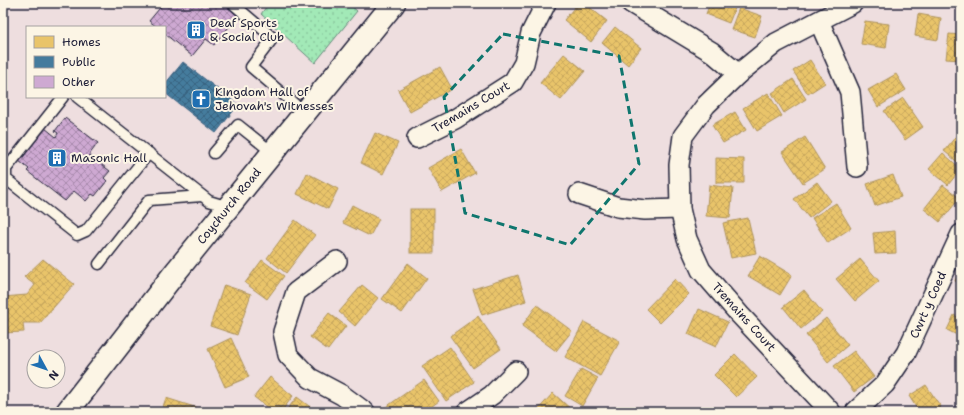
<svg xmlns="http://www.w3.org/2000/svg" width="964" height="415" font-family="'Shantell Sans',sans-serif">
	<defs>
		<pattern id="park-dots" width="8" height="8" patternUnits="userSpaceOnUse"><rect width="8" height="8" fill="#a2e9b7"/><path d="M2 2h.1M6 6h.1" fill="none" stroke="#8bc89e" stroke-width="1.8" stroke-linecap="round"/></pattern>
		<pattern id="homes-cross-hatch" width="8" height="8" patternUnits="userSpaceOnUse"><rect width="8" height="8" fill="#e9c46a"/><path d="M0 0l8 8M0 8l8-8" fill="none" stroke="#c8a85d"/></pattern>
		<pattern id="public-cross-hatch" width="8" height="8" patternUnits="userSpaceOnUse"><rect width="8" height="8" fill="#457b9d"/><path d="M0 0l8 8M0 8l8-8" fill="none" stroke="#396481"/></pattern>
		<pattern id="building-cross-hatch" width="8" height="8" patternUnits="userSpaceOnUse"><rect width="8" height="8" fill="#cea9d2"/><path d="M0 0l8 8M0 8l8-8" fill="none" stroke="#a789ac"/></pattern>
	</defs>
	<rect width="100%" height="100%" fill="#eededf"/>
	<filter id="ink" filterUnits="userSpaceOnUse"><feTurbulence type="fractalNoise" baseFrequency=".025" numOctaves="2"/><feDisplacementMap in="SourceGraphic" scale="8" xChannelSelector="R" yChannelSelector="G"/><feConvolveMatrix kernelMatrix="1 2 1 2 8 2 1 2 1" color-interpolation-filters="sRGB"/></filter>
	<g filter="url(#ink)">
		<path fill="url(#park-dots)" stroke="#628679" d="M269,3h79l9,8 -42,52 -54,-49z"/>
		<g fill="url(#homes-cross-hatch)" stroke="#ad935c">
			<path d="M578,3h6l23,18 -16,21 -27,-22z"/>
			<path d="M710,3h27l-8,20 -23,-9z"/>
			<path d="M739,8l23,8 -7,21 -24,-8z"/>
			<path d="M918,14l23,4 -3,22 -23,-4z"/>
			<path d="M865,21l24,3 -3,24 -25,-4z"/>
			<path d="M615,27l26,21 -13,17 -26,-22z"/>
			<path d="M949,34l12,1v25l-15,-1z"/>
			<path d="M564,54l21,17 -24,29 -21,-17z"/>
			<path d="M810,60l15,23 -17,11 -15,-23z"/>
			<path d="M440,67l12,22 -42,23 -12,-22z"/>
			<path d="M896,74l10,16 -28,17 -10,-17z"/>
			<path d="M793,79l13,20 -22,14 -12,-20z"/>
			<path d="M768,93l14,23 -25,15 -14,-23z"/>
			<path d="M903,98l20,29 -18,13 -21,-29z"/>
			<path d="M735,112l11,18 -23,13 -11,-18z"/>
			<path d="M375,133l23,10 -15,31 -22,-11z"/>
			<path d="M957,135l4,4v26l-17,-14z"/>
			<path d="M805,137l20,32 -22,14 -21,-31z"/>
			<path d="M461,149l14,24 -33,19 -14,-24z"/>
			<path d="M943,153l18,16 -13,16 -19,-16z"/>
			<path d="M716,158l28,1v24h-28z"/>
			<path d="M307,173l31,16 -10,20 -31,-15z"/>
			<path d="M893,175l8,22 -26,9 -8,-22z"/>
			<path d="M817,182l14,19 -22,17 -15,-19z"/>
			<path d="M709,185l24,3 -3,30 -24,-2z"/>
			<path d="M943,185l17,13 -20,24 -16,-13z"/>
			<path d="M836,203l15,25 -23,15 -16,-25z"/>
			<path d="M352,205l27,14 -9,17 -27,-13z"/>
			<rect x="410" y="209" width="24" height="44"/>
			<path d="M748,218l8,35 -25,5 -8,-35z"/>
			<path d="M295,220l20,15 -29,38 -19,-15z"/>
			<path d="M895,231l1,22 -21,1 -2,-21z"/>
			<path d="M760,256l32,19 -12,20 -32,-19z"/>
			<path d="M43,259l31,25 -34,39h-17l1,9 -21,1v-36l24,-2 8,-10 -11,-8z"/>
			<path d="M860,259l19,22 -24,20 -19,-22z"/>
			<path d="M262,260l22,16 -17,23 -22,-16z"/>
			<path d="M408,263l19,15 -25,35 -20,-14z"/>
			<path d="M961,268v15l-6,-2z"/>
			<path d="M518,275l8,26 -44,14 -9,-26z"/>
			<path d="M675,279l14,15 -29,29 -14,-14z"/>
			<path d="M224,285l27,9 -14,41 -27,-9z"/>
			<path d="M362,285l16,13 -23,28 -16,-14z"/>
			<path d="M804,290l18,22 -21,17 -18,-22z"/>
			<path d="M537,305l35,26 -16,20 -34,-25z"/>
			<path d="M699,309l29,13 -12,25 -28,-13z"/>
			<path d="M329,313l17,13 -18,24 -18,-13z"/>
			<path d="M954,315l7,4v18l-14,-7z"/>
			<path d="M478,316l23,33 -28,19 -23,-32z"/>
			<path d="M826,318l22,27 -20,17 -22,-27z"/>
			<path d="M584,322l36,19 -20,35 -35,-19z"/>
			<path d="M231,338l18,39 -24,10 -17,-38z"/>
			<path d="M450,347l24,35 -28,19 -24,-35z"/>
			<path d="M854,351l20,26 -20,15 -20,-26z"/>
			<path d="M735,354l22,23 -21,20 -22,-22z"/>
			<path d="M581,369l17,9 -16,28 -17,-10z"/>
			<path d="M270,377l23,19 -12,16h-8l-19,-15z"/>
			<path d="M424,380l15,21 -15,11h-34l-4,-5z"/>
			<path d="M926,385l15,22 -7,5h-15l-10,-16z"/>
			<path d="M553,393l19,17 -2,2h-34z"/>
			<path d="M297,397l20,15h-32z"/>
			<path d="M166,398l38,12 -1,2h-42z"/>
		</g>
		<path fill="url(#public-cross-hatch)" stroke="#3a6080" d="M183,62l55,43 -22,28 -51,-40v-9z"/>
		<g fill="url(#building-cross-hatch)" stroke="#22223b">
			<path d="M164,3h59l15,13 -24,29 -8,-6 -14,17 -27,-22v-7h-8l-8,-6z"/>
			<path d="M65,118l33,25 -9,12 21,16 -6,7 3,3 -12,15 -3,-2 -6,7 -12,-10 -9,10 -38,-30 2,-2 -10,-8 26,-33 11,9 2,-4 -3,-2z"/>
		</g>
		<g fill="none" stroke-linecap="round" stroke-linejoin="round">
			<defs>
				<g id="lane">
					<path d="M232,3l41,35 -22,29 54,46"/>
					<path d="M63,97l-57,72v10l71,56 9,-4 63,-78"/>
					<path d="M77,97l132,104 20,6"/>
					<path d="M214,153l24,-28 35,28"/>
					<path d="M99,264l50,-64 53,-4"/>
				</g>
				<g id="street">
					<path d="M631,3l81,49 26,22"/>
					<path d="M819,21l31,71 7,75"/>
					<path d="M417,138l38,-19 58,-37 11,-19 7,-30 15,-30"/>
					<path d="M579,194l39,13 27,3 35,-1"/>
					<path d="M337,261l-41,31 -13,40 5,23 22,23 32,17 23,17"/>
					<path d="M467,412l25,-17 24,-24"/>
					<path d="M831,412l-91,-97 -39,-45 -14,-31 -7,-30 -1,-44 4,-29 23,-31 32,-31 38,-31 77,-40"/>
					<path d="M855,412l30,-28 21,-31 55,-119"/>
				</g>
				<path id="secondary" d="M67,412l107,-138 220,-271"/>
			</defs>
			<use href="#lane" stroke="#22223b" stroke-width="13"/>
			<use href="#street" stroke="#22223b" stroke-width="22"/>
			<use href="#secondary" stroke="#22223b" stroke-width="25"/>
			<use href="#lane" stroke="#fcf5e5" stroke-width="10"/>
			<use href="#street" stroke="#fcf5e5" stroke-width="19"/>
			<use href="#secondary" stroke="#fcf5e5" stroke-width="22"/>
		</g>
	</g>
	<path fill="none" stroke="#0f766e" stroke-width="3" stroke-dasharray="8 5" stroke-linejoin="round" d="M503,34l116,22 20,108 -69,81 -105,-32 -21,-116z"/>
	<defs>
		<symbol id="building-square" viewBox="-11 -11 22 22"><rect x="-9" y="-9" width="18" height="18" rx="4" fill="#1f6fb2" stroke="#fcf5e5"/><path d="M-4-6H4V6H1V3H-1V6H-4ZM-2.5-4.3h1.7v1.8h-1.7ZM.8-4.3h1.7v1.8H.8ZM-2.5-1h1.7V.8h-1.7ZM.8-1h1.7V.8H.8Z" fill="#fff"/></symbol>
		<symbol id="church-square" viewBox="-11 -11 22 22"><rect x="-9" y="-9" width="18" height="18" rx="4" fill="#1f6fb2" stroke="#fcf5e5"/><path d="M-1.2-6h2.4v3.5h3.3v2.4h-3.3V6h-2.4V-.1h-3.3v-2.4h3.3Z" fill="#fff"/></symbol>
	</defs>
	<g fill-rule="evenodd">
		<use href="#building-square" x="185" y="19" width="22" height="22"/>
		<use href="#church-square" x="190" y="88" width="22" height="22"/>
		<use href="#building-square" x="46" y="147" width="22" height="22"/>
	</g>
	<g text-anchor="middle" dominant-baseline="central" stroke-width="4" stroke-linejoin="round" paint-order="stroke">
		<g font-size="12" fill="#22223b" stroke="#fcf5e5" text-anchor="start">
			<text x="210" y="23">Deaf Sports<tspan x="210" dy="14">&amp; Social Club</tspan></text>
			<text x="215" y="92">Kingdom Hall of<tspan x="215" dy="14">Jehovah's Witnesses</tspan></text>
			<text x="71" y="158">Masonic Hall</text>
		</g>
		<g font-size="12" fill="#22223b" stroke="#fcf5e5">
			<text transform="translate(471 107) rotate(-31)">Tremains Court</text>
			<text transform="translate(229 206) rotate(-51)">Coychurch Road</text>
			<text transform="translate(928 305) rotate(-66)">Cwrt y Coed</text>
			<text transform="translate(744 317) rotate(48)">Tremains Court</text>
		</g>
	</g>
	<rect width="964" height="415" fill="none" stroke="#fcf5e5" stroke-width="16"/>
	<rect x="8" y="8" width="948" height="399" fill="none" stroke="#22223b" stroke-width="1.5" filter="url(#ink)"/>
	<rect x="26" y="26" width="140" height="72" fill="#fcf5e5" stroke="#a5a1a1"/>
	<rect x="34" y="36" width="20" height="12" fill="#e9c46a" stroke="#a5a1a1"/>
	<text x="62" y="46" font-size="12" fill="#22223b">Homes</text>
	<rect x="34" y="56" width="20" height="12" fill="#457b9d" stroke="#a5a1a1"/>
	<text x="62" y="66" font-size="12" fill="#22223b">Public</text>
	<rect x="34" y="76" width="20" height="12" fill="#cea9d2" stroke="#a5a1a1"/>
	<text x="62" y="86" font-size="12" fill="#22223b">Other</text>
	<g transform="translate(46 369) rotate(130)"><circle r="19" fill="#fcf5e5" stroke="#a5a1a1"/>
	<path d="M0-3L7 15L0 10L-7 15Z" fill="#1f6fb2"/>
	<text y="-6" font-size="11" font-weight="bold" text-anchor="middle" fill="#22223b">N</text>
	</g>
</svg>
